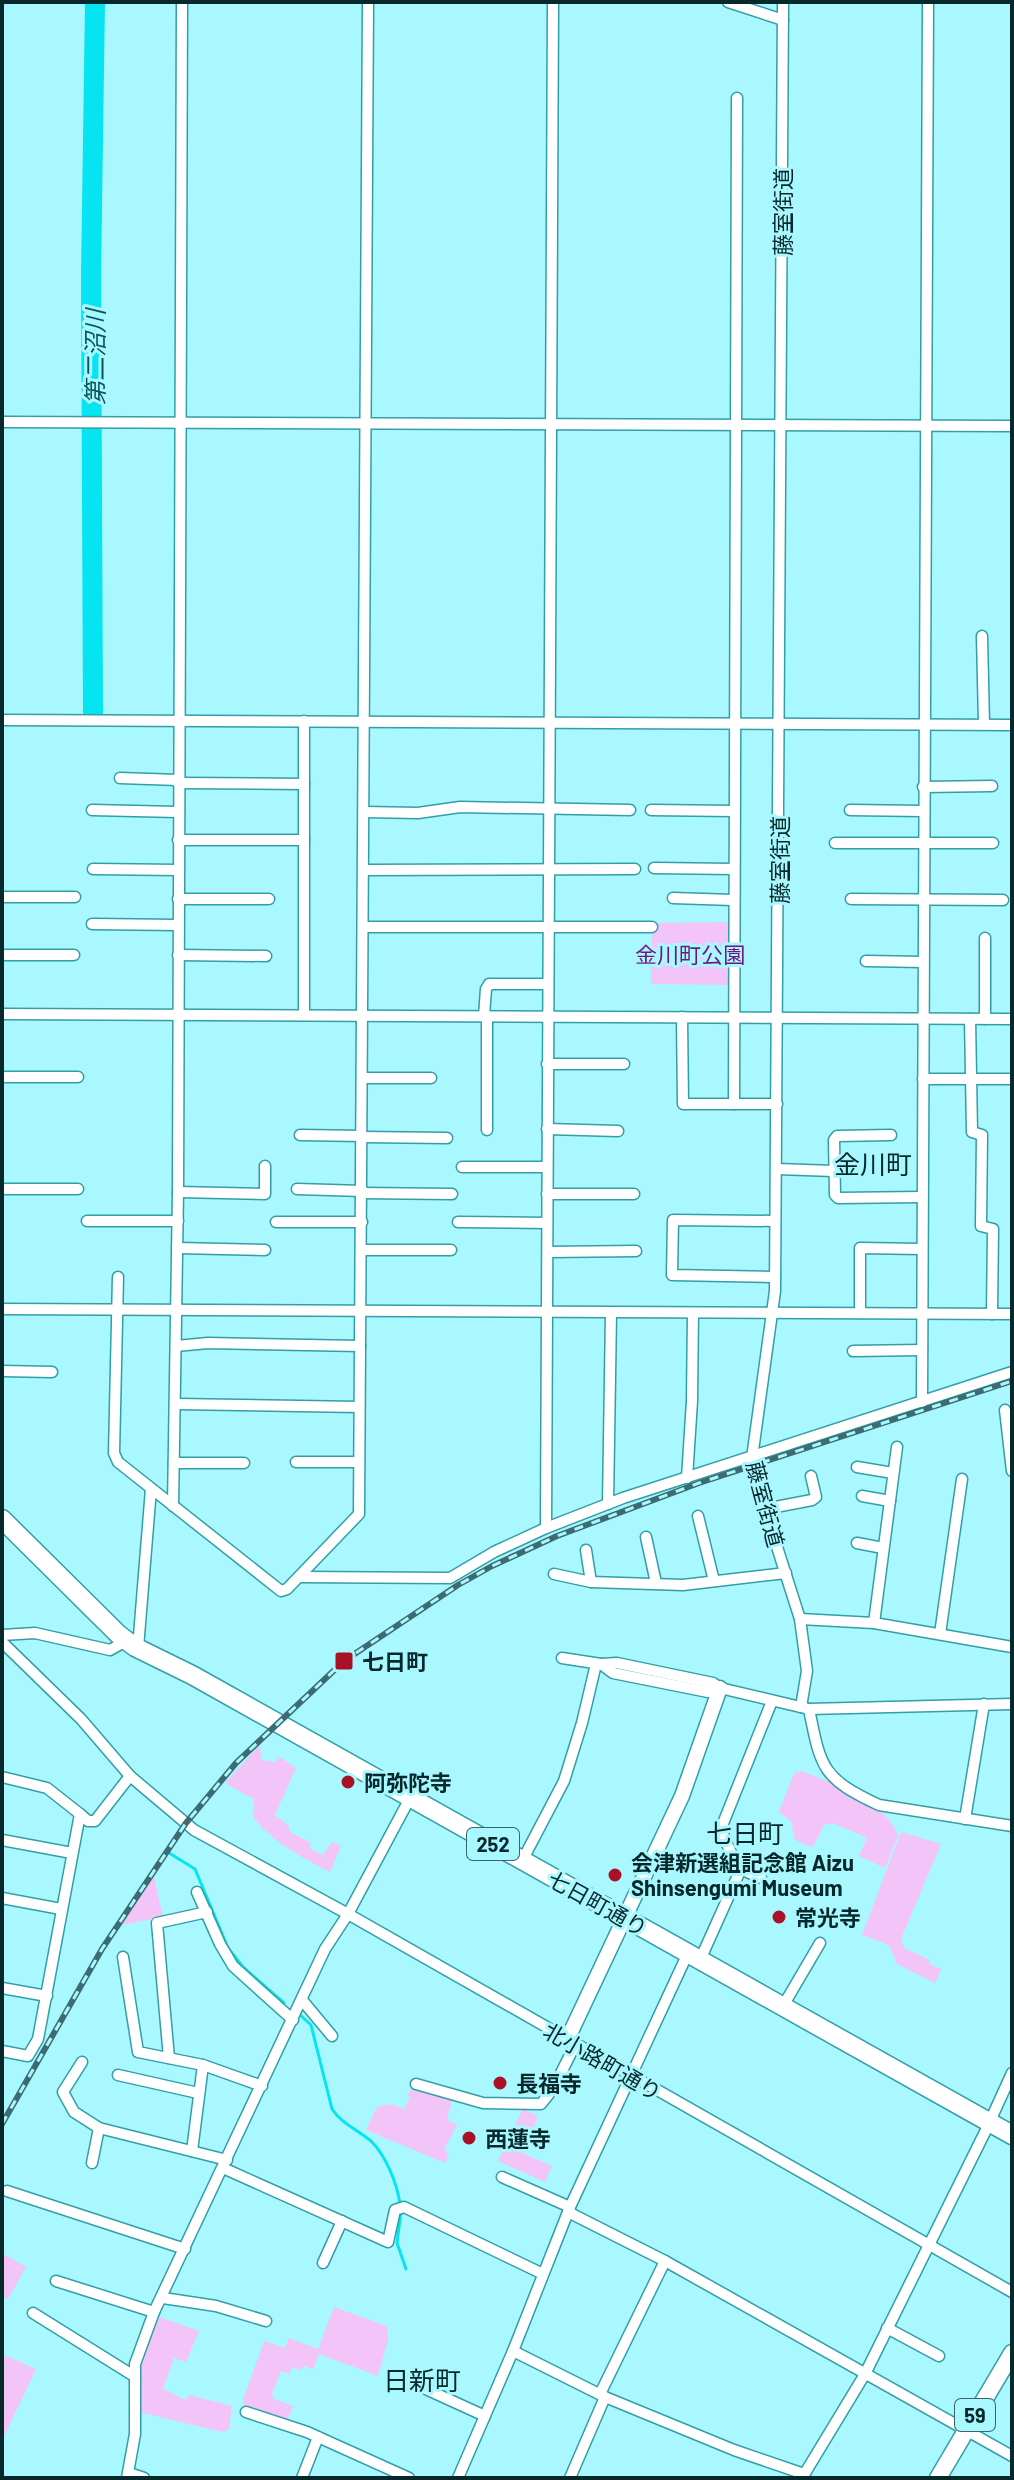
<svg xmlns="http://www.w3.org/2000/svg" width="1014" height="2480" font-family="Barlow,'Noto Sans JP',sans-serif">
	<rect width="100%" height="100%" fill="#aaf8ff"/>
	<g fill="#f2c4f8">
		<path d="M730,922v63l-79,-1 1,-61z"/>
		<path d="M259,1746l3,14 13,2 5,-5 16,11 -21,47 14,11 1,6 21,11 -2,5 14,7 9,-13 9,4 -11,26c-26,-13 -59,-31 -77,-55l1,-18 -29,-16z"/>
		<path d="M801,1771c29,11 86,32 97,64l-13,33 -26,-12 8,-18 -34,-15 -9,2 -11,22 -18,-7 -4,-19 -12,-9 15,-39z"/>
		<path d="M901,1832l40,12 -40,95 3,9 26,12 -1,4 12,5 -6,14 -38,-19 -8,-19 -27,-10z"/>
		<path d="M154,1877l9,40 -42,8 25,-42z"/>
		<path d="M414,2087l38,13 -5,19 10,6 -13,25 5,4 -4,9 -79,-33 11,-23 13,-3 14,5 6,-11 -3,-3z"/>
		<path d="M523,2109l15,7 -16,37 30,13 -7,16 -47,-21z"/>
		<path d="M2,2253l24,14 -18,32 -6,-3z"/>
		<path d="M334,2307l53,19 1,14 -10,36 -59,-22 -6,15 -10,-3 -2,4 -9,-3 -3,7 -8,-3 -9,23 2,5 19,7 -7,17 -42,-16 -1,-7 21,-59 21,7 4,-10 29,11z"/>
		<path d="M159,2317l40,14 -13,31 -12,-4 -11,31 23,11 3,-5 43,11 -3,23 -6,3 -84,-20v-45z"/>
		<path d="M2,2354l34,15 -34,72z"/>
	</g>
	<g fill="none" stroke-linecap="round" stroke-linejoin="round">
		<g stroke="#06e4f1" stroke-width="3">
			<path d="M166,1851l29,18 33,79 15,19 41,36"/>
			<path d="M299,2014l12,11 21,84c9,14 26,21 39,32 15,15 26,42 29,63"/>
			<path d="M401,2211l-4,32 9,26"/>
		</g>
		<path stroke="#06e4f1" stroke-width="20" d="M93,713l-2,-436 4,-275"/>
		<defs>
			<g id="minor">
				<path d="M728,2l55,18"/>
				<path d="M783,2l-8,1289 -23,167 4,23 44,138 7,52 -6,36"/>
				<path d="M2,422l1010,4"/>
				<path d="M982,636l2,88"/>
				<path d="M2,720l1010,5"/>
				<path d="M120,778l58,2"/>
				<path d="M178,783l126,1"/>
				<path d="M923,787l69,-1"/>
				<path d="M92,810l86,2"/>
				<path d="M651,810l83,1"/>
				<path d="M850,810l73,1"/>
				<path d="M364,812l54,1 42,-6 170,3"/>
				<path d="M178,840h126"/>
				<path d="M835,843h158"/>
				<path d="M654,868l80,1"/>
				<path d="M93,869l85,1"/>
				<path d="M364,870l271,-1"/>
				<path d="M2,897h73"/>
				<path d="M673,898l60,2"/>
				<path d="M178,899h91"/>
				<path d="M851,899l152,1"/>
				<path d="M92,924l86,1"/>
				<path d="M364,927h288"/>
				<path d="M2,955h72"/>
				<path d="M178,955l88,1"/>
				<path d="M866,961l57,1"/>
				<path d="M2,1014l1010,5"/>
				<path d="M304,1015v-294"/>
				<path d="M484,1016l2,-27 3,-5h59"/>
				<path d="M682,1017l1,87h94"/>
				<path d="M970,1019l2,113 10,3 -1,91 12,3 -1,85"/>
				<path d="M985,1019v-81"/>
				<path d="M547,1064h77"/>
				<path d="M2,1077h76"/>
				<path d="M363,1078h68"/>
				<path d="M923,1079h88"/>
				<path d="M734,1104l3,-1006"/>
				<path d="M547,1129l71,2"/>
				<path d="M487,1130v-114"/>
				<path d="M300,1135l63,1"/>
				<path d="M891,1135l-54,1 -3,4 1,55 3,3 84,-1"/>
				<path d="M363,1137l84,1"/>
				<path d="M462,1167h85"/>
				<path d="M777,1169l57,2"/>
				<path d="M2,1189h76"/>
				<path d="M297,1189l66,2"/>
				<path d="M178,1192l87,2v-28"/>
				<path d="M362,1193l90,1"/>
				<path d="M547,1194h87"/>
				<path d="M87,1221h91"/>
				<path d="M276,1222h86"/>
				<path d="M458,1222l89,1"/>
				<path d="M177,1248l88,2"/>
				<path d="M362,1250h89"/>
				<path d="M548,1252l88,-1"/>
				<path d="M118,1277l-4,176 4,9 163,129 6,-2 72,-75 9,-1512"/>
				<path d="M775,1277l-103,-2 1,-55 102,1"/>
				<path d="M2,1309l1010,5"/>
				<path d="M860,1313v-65l62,1"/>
				<path d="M176,1346l32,-3 152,3"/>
				<path d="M853,1351l69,-1"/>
				<path d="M2,1371l50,1"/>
				<path d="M922,1402l6,-1400"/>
				<path d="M176,1404l183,3"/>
				<path d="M1005,1410l7,61"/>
				<path d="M296,1462h63"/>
				<path d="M174,1463h70"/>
				<path d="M857,1467l36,6"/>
				<path d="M687,1478l5,-77 1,-88"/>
				<path d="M862,1496l28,5"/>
				<path d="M608,1504l3,-191"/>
				<path d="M173,1506l5,-314 4,-1190"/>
				<path d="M765,1509l47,-9 4,-3 -5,-21"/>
				<path d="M698,1516l16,65"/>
				<path d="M546,1528l7,-1526"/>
				<path d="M646,1537l10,46"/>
				<path d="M857,1543l26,5"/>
				<path d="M586,1550l5,32"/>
				<path d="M554,1574l37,8 92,3 103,-12"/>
				<path d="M300,1577l150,1 44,-26 52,-24 77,-30 389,-126"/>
				<path d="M800,1619l74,4 138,24"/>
				<path d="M874,1623l23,-176"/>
				<path d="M940,1634l22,-155"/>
				<path d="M2,1635l33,-2 75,17 16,-9"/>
				<path d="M2,1642l79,77 49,57 64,54 154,84 664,378"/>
				<path d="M138,1648l13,-159"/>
				<path d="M562,1658l39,6 12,9 95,19 12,-4 89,21 203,-5"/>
				<path d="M601,1664l16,-1 96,20 7,5"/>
				<path d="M809,1709c12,60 13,69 70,96l133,21"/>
				<path d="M2,1777l45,11 33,26"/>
				<path d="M965,1819l19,-115"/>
				<path d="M2,1840l70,13"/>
				<path d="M522,1861l42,-80 18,-58 14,-59"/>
				<path d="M740,1869l21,9"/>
				<path d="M197,1892l23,52 13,22 60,54"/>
				<path d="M2,1898l59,11"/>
				<path d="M123,1957l15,95 65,13 -11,86"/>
				<path d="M700,1960l40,-89 -16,-33 -2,-12 50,-125"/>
				<path d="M2,1988l45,8"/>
				<path d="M302,2000l30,36"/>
				<path d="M783,2006l37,-63"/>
				<path d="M2,2051l26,5 10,-17 42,-225 8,7h7l35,-45"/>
				<path d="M169,2058l-12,-135 50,-11"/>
				<path d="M82,2062l-19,30 11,20 25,16 128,32"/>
				<path d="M203,2065l59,21"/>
				<path d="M118,2075l80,18"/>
				<path d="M416,2084l67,19 58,1 12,-15 22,-44"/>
				<path d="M92,2163l7,-35"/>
				<path d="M223,2168l165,74 7,-32 9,-3 139,67"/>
				<path d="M502,2177l68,30"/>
				<path d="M7,2191l178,58"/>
				<path d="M568,2212l97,49 347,195"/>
				<path d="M323,2263l19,-42"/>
				<path d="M56,2281l98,31"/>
				<path d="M163,2298l53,8 50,15"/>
				<path d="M33,2313l101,63"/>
				<path d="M887,2328l52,28"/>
				<path d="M513,2351l92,46 129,53 70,24"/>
				<path d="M417,2385l68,31"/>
				<path d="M600,2394l65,-133"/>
				<path d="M246,2412l61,20 102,46"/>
				<path d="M129,2473l15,5"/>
				<path d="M127,2478l8,-44v-70l19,-52 171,-363 23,-35 62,-116"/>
				<path d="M302,2478l16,-41"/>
				<path d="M458,2478l55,-127 57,-144 118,-254"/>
				<path d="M570,2478l35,-81"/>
				<path d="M802,2478l63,-104 121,-244 26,-57"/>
			</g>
			<path id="tertiary" d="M567,2040l115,-244 38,-108"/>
			<path id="primary" d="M938,2478l74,-125"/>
			<path id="trunk" d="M2,1519l116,115 17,13 57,28 820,460"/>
		</defs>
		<use href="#minor" stroke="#329ea6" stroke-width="13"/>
		<use href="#tertiary" stroke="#329ea6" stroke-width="17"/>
		<use href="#primary" stroke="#329ea6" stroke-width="19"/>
		<use href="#trunk" stroke="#329ea6" stroke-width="21"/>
		<use href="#minor" stroke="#fff" stroke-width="10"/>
		<use href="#tertiary" stroke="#fff" stroke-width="14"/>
		<use href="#primary" stroke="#fff" stroke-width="16"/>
		<use href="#trunk" stroke="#fff" stroke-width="18"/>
		<defs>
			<path id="rail" d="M2,2124l100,-175 84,-126 50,-60 108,-102 114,-76 34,-19 65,-30 142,-53 313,-102"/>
		</defs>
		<use href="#rail" stroke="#3c6c71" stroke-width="6"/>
		<use href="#rail" stroke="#aaf8ff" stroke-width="3" stroke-dasharray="9" stroke-linecap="butt"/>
	</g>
	<g fill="#a81126" stroke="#aaf8ff" stroke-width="3">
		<rect x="334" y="1651" width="20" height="20" rx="4"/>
		<circle cx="348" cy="1782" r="8"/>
		<circle cx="615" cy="1875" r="8"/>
		<circle cx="779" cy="1917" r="8"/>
		<circle cx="500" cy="2083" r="8"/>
		<circle cx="469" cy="2138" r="8"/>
	</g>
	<g text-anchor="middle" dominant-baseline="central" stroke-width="6" stroke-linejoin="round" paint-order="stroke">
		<g fill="#aaf8ff" stroke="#38676b" stroke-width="2">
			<rect x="467" y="1828" width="52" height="32" rx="6"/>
			<rect x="955" y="2399" width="40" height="32" rx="6"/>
		</g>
		<g font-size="20" font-weight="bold" fill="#07292c">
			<text x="493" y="1844">252</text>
			<text x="975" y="2415">59</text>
		</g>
		<g font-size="22" fill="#07292c" stroke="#aaf8ff">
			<text transform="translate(782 212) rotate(-90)">藤室街道</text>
			<text transform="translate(779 860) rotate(-90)">藤室街道</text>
			<text transform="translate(766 1504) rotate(75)">藤室街道</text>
			<text transform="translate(598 1903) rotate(29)">七日町通り</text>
			<text transform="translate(603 2061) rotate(30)">北小路町通り</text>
		</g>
		<g font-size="22" fill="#71167e" stroke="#aaf8ff">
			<text x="690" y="954">金川町公園</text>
		</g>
		<g font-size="22" font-weight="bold" fill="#07292c" stroke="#aaf8ff" text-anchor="start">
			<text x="362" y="1661">七日町</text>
			<text x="364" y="1782">阿弥陀寺</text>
			<text x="631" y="1862">会津新選組記念館 Aizu<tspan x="631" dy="25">Shinsengumi Museum</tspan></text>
			<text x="795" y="1917">常光寺</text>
			<text x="516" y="2083">長福寺</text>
			<text x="485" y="2138">西蓮寺</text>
		</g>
		<g font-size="24" font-style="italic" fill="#06565c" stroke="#aaf8ff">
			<text transform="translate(94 357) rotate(-90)">第二沼川</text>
		</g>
		<g font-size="26" fill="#07292c" stroke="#aaf8ff">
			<text x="873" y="1163">金川町</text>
			<text x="745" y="1832">七日町</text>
			<text x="422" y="2379">日新町</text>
		</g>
	</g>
	<rect width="1014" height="2480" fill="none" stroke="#07292c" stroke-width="8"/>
</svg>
